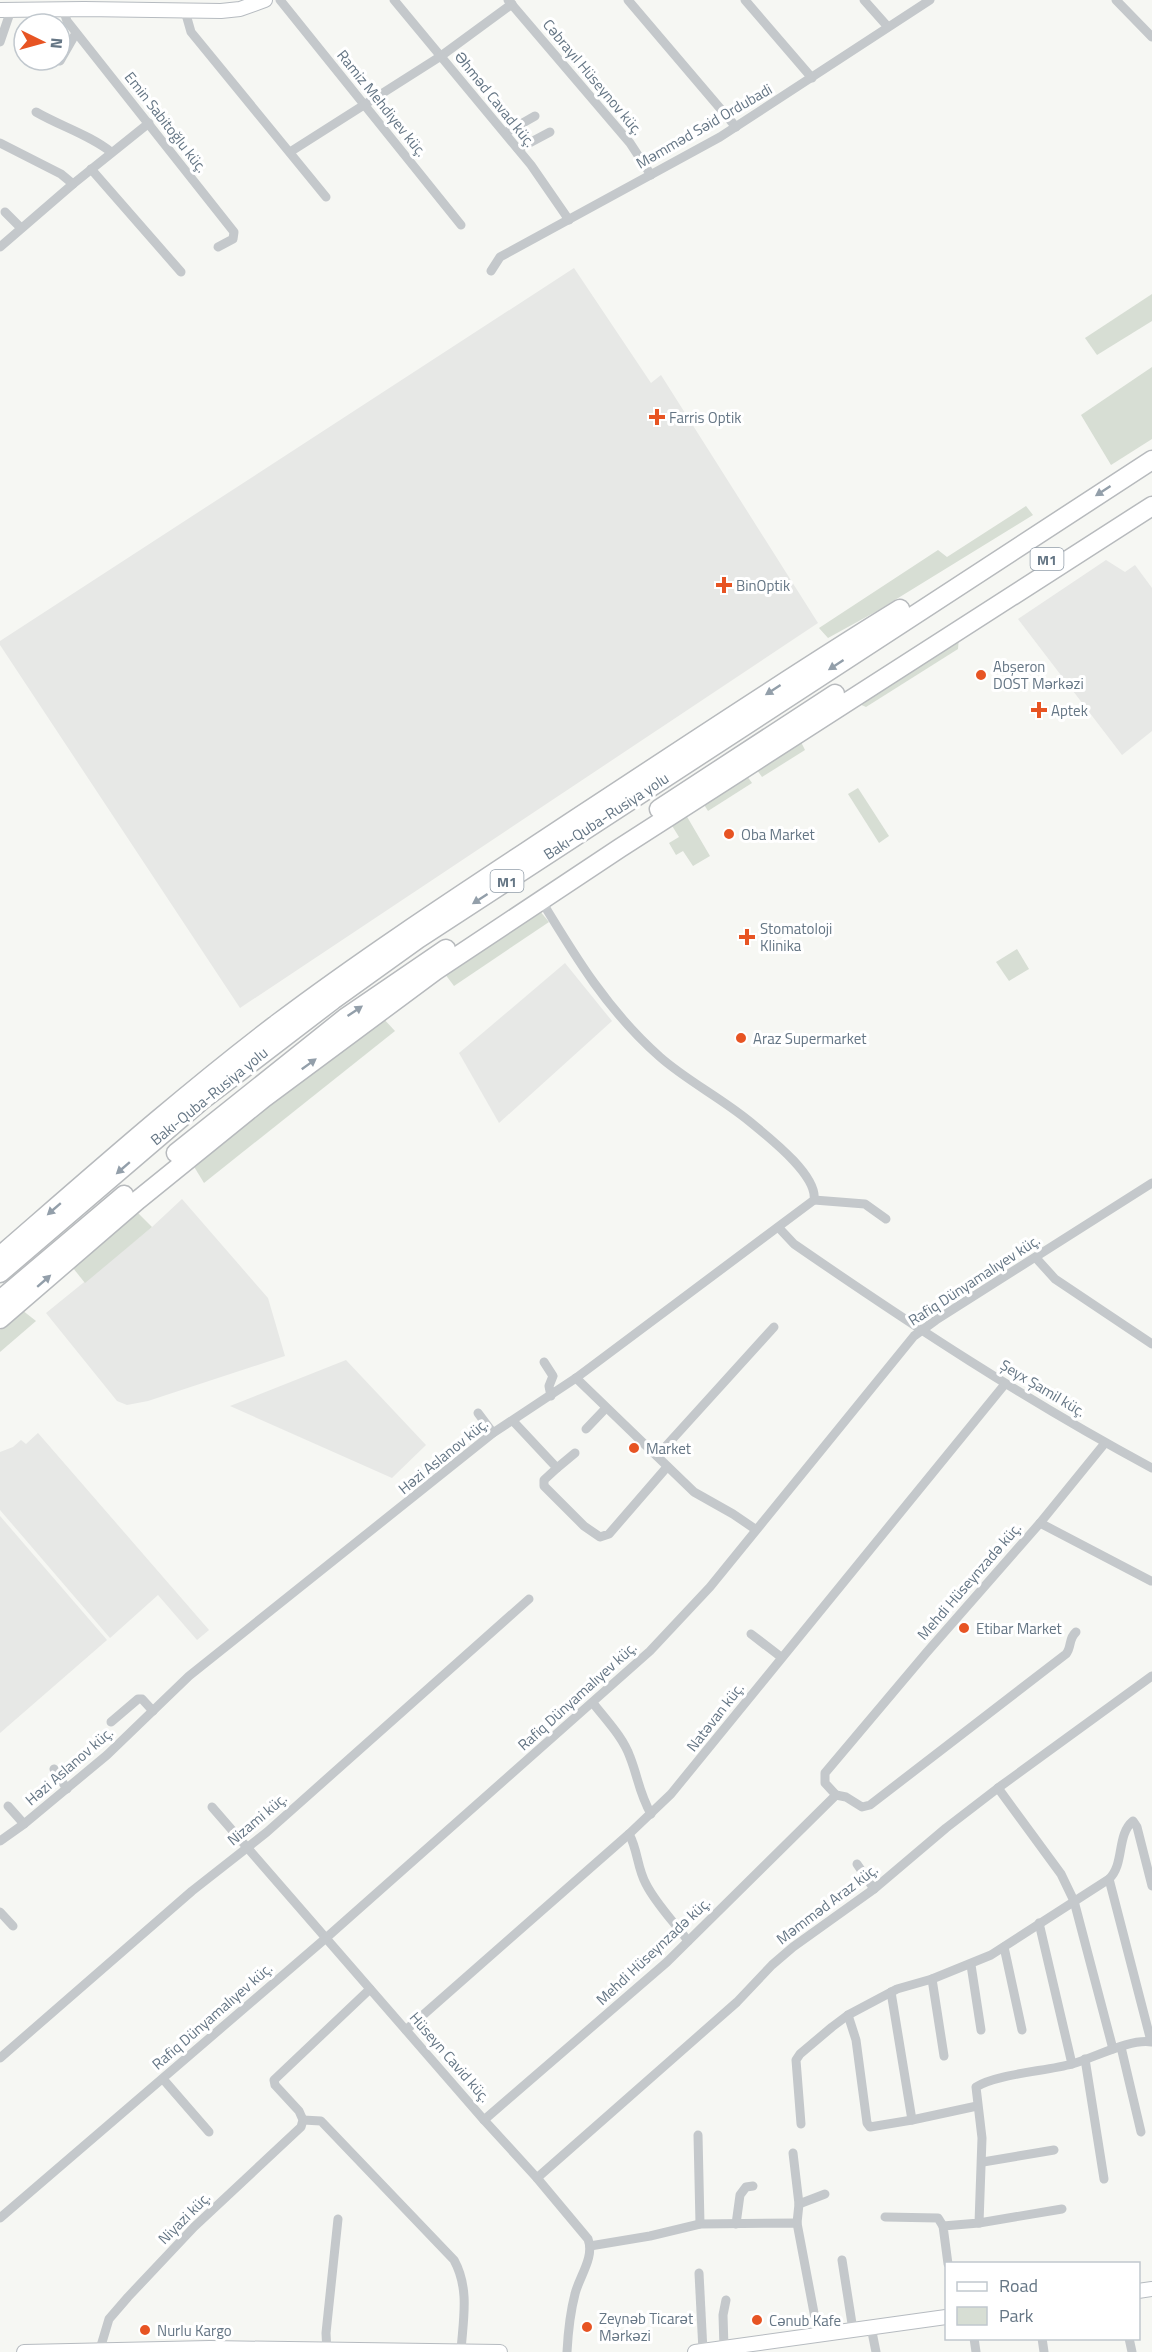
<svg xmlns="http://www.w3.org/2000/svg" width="1152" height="2352" font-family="'Titillium Web',sans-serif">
	<rect width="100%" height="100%" fill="#f6f7f3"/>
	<g fill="#e7e8e6">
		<path d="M574,268l77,115 10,-8 157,248 -578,385 -240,-363v-4z"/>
		<path d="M1106,560l19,12 10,-7 17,23v143l-30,24 -104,-136z"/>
		<path d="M565,963l47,58 -113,102 -40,-70z"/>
		<path d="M182,1199l86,99 17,58 -137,45 -21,4 -10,-4 -71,-88 106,-86z"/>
		<path d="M346,1360l80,85 -34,33 -162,-72z"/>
		<path d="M38,1433l171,197 -12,10 -39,-45 -48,43 -110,-128v-58l13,-5 8,-7 5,4z"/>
		<path d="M0,1516l107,124 -107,93z"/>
	</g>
	<g fill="#d7ded4">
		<path d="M1152,294v27l-55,34 -12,-17z"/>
		<path d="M1152,367v72l-41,26 -30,-50z"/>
		<path d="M1026,506l7,9 -156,96 -49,27 -9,-10 119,-78 9,7z"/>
		<path d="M959,637l-1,12 -92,58 -9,-4z"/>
		<path d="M801,742l4,8 -43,27 -5,-7z"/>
		<path d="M747,776l5,7 -44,28 -5,-8z"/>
		<path d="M858,788l31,48 -10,7 -31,-49z"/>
		<path d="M686,815l24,41 -17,10 -10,-15 -7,4 -7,-12 10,-6 -8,-13z"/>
		<path d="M539,910l10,12 -95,64 -9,-12z"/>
		<path d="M1017,949l12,20 -20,12 -13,-19z"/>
		<path d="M382,1017l13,14 -191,152 -11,-18z"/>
		<path d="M138,1213l14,14 -67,56 -12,-15z"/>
		<path d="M22,1310l14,11 -36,31v-22z"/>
	</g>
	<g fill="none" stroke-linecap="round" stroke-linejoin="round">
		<defs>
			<g id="secondary">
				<path d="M0,10l84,-1 137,2 19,-2 25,-9"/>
				<path d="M1138,2291l14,-2"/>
				<path d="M24,2352l186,-4 290,4"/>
				<path d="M695,2352l251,-35"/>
			</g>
			<g id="highway">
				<path d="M659,809l176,-115"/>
				<path d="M176,1153l169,-135 101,-69"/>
				<path d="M0,1256c91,-79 182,-160 278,-233 97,-73 198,-138 299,-205 107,-70 214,-142 323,-209"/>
				<path d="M0,1273l201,-172 132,-101 85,-61 734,-479"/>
				<path d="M0,1300l124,-105"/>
				<path d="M0,1319l138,-119 126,-102 171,-127 185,-123 532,-342"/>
			</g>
		</defs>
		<use href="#secondary" stroke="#b6bbc0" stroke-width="16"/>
		<use href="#highway" stroke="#b7babd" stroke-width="21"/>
		<g stroke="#c4c8cb" stroke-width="9">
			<path d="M280,0l181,225"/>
			<path d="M394,0l137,165 38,55"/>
			<path d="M508,0l122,143 21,32"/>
			<path d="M628,0l108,127"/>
			<path d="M745,0l67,78"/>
			<path d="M864,0l24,27"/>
			<path d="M1116,0l36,37"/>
			<path d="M63,9l4,12 167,211 -1,7 -15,8"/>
			<path d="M185,11l6,21 135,165"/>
			<path d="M0,42l11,-32"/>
			<path d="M60,61l16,-28"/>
			<path d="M36,112c24,14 54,23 75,40"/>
			<path d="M505,133l30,-17"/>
			<path d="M0,143l61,31 12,10"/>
			<path d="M518,149l32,-17"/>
			<path d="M290,152l151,-96 71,-52"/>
			<path d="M91,169l90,103"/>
			<path d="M5,212l16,16"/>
			<path d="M0,247l73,-63 76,-61"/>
			<path d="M491,271l9,-14 220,-120 210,-137"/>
			<path d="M814,1200l51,4 21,15"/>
			<path d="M779,1228l15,16c116,80 233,157 358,224"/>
			<path d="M1036,1258l19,21 97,65"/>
			<path d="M544,1362l9,14 -4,10 2,10"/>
			<path d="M576,1378l118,114 39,22 22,15"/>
			<path d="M478,1413l15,20"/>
			<path d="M513,1421l44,47 -13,12v6l40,40 16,11 9,-3 58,-67"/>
			<path d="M586,1429l20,-21"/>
			<path d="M657,1456l117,-129"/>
			<path d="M557,1468l18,-15"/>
			<path d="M1040,1523l111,58"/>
			<path d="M751,1634l30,23"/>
			<path d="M593,1703c13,17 30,34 37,54 8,20 9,36 21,57"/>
			<path d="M111,1722l27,-23h4l11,12"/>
			<path d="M54,1769l13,20"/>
			<path d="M998,1788l63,86 13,27 39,148"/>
			<path d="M836,1795l10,2 16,10 8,-2 196,-151c6,-7 2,-15 10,-22"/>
			<path d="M8,1806l16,18"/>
			<path d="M212,1807l272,313 53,58 51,61c7,18 -9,38 -13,55 -5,19 -7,39 -8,58"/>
			<path d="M629,1834c9,16 8,34 17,50 10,20 29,39 42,57"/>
			<path d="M0,1841l24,-17 83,-69 82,-79 304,-243 83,-55 238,-178c4,-25 -47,-64 -65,-79 -28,-23 -63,-41 -89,-64 -52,-46 -84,-99 -119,-157"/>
			<path d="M857,1864l17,25"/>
			<path d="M1109,1879l42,162"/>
			<path d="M0,1912l13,14"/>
			<path d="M1039,1923l33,141"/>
			<path d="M1004,1947l18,83"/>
			<path d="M971,1965l10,65"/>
			<path d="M932,1979l12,77"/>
			<path d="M891,1992l21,128"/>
			<path d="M848,2015l8,25 11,83 3,4 42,-7 65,-14"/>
			<path d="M406,2030l223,-196 42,-40 334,-410"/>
			<path d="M1121,2047l20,85"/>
			<path d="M0,2058l192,-167 75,-59 262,-233"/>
			<path d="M1085,2059l19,120"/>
			<path d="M163,2079l46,53"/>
			<path d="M303,2120l18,1 133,139c16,29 9,60 7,91"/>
			<path d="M484,2120l183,-158 169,-167 -11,-12v-10l102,-121 113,-129 65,-80"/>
			<path d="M801,2124l-5,-64 4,-6 32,-27 16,-12 49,-26 35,-10 59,-24 118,-76c16,-15 7,-44 24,-58l4,6 15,59"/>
			<path d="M698,2135l2,89"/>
			<path d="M793,2153l6,51 -2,19"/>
			<path d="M983,2162l71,-12"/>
			<path d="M537,2178l200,-176 35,-37 21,-18 81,-58 72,-61 52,-40 154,-112"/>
			<path d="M799,2204l26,-10"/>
			<path d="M885,2217l53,1 5,8"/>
			<path d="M0,2218l326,-280 324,-287 60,-64 204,-251 22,-16 216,-137"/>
			<path d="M979,2223l83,-14"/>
			<path d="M736,2224l4,-29 6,-8 7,-1"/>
			<path d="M590,2246l60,-10 50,-12 97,-1 21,111"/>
			<path d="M842,2260l11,70"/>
			<path d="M948,2264l-5,-38 36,-3 3,-85 -6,-51c20,-13 71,-16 96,-23 22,-6 58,-26 80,-22"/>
			<path d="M699,2273l4,78"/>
			<path d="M871,2327l5,25"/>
			<path d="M974,2338l2,14"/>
			<path d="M1042,2338l2,14"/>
			<path d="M1129,2338l3,14"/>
			<path d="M724,2348l-1,-33 3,-15"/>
			<path d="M100,2349l9,-30 19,-22 66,-70 107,-100 2,-7 -4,-9 -24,-26 -1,-5 96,-91"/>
			<path d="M327,2352l-1,-19 12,-114"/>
		</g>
		<use href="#secondary" stroke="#fff" stroke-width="14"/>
		<use href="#highway" stroke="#fff" stroke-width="18"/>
	</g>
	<defs><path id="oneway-solid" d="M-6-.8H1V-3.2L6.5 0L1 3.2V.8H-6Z" transform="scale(1.5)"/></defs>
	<g fill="#939faa">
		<use href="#oneway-solid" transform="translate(1103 491) rotate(147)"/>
		<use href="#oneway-solid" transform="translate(836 665) rotate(147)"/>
		<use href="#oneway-solid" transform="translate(773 690) rotate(147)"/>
		<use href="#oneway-solid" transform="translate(480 899) rotate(147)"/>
		<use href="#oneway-solid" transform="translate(355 1011) rotate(-34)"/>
		<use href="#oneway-solid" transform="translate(309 1064) rotate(-36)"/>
		<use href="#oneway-solid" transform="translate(123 1168) rotate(139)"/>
		<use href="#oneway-solid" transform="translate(54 1209) rotate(139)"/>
		<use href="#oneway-solid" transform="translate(44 1281) rotate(-41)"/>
	</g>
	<g fill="#e75423" stroke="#fff" stroke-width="2">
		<path d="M654 408h6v6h6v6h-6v6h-6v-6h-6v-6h6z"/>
		<path d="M721 576h6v6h6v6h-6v6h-6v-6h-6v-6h6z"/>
		<circle cx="981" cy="675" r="6"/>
		<path d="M1036 701h6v6h6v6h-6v6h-6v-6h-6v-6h6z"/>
		<circle cx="729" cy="834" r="6"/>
		<path d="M744 928h6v6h6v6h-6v6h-6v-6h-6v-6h6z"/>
		<circle cx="741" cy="1038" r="6"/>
		<circle cx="634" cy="1448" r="6"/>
		<circle cx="964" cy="1628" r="6"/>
		<circle cx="757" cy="2320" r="6"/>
		<circle cx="587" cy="2327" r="6"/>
		<circle cx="145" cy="2330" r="6"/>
	</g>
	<g text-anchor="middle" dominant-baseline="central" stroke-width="6" stroke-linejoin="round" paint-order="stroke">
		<g fill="#fff" stroke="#939faa" stroke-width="1.5">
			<rect x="1030.5" y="548" width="33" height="22" rx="4.5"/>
			<rect x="490.5" y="870" width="33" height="22" rx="4.5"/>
		</g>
		<g font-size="14" font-weight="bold" fill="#657685">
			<text x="1047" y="559">M1</text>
			<text x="507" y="881">M1</text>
		</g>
		<g font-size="15" fill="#657685" stroke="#fff">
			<text transform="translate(593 77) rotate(50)">Cəbrayıl Hüseynov küç.</text>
			<text transform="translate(495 99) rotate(51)">Əhməd Cavad küç.</text>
			<text transform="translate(382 103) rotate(51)">Ramiz Mehdiyev küç.</text>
			<text transform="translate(166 122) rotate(52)">Emin Sabitoğlu küç.</text>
			<text transform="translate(704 126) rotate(-30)">Məmməd Səid Ordubadi</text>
			<text transform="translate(606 816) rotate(-33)">Bakı-Quba-Rusiya yolu</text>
			<text transform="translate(209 1096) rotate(-39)">Bakı-Quba-Rusiya yolu</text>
			<text transform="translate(974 1280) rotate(-33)">Rafiq Dünyamalıyev küç.</text>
			<text transform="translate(1043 1388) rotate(31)">Şeyx Şamil küç.</text>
			<text transform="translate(443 1456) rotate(-39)">Həzi Aslanov küç.</text>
			<text transform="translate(969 1581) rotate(-49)">Mehdi Hüseynzadə küç.</text>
			<text transform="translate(577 1696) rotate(-42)">Rafiq Dünyamalıyev küç.</text>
			<text transform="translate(715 1717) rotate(-52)">Natəvan küç.</text>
			<text transform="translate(69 1766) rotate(-41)">Həzi Aslanov küç.</text>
			<text transform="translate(257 1819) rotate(-40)">Nizami küç.</text>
			<text transform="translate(827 1904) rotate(-37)">Məmməd Araz küç.</text>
			<text transform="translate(653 1951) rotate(-43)">Mehdi Hüseynzadə küç.</text>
			<text transform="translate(212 2016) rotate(-41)">Rafiq Dünyamalıyev küç.</text>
			<text transform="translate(450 2057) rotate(49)">Hüseyn Cavid küç.</text>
			<text transform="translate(184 2218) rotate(-45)">Niyazi küç.</text>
		</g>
		<g font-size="15" fill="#657685" stroke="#fff" text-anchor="start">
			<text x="669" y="417">Farris Optik</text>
			<text x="736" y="585">BinOptik</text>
			<text x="993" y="666">Abşeron<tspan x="993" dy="17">DOST Mərkəzi</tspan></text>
			<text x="1051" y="710">Aptek</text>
			<text x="741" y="834">Oba Market</text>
			<text x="760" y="928">Stomatoloji<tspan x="760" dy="17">Klinika</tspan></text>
			<text x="753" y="1038">Araz Supermarket</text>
			<text x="646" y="1448">Market</text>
			<text x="976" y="1628">Etibar Market</text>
			<text x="599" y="2318">Zeynəb Ticarət<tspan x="599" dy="17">Mərkəzi</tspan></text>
			<text x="769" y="2320">Cənub Kafe</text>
			<text x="157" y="2330">Nurlu Kargo</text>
		</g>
	</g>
	<rect x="945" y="2262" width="195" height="78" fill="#ffffff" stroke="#c1c8ce" stroke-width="1.5"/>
	<rect x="957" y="2282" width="30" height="9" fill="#ffffff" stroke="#c1c8ce" stroke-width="1.5"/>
	<text x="999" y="2292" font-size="18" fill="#657685">Road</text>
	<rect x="957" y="2307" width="30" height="18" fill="#d7ded4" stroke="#c1c8ce" stroke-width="1.5"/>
	<text x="999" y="2322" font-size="18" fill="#657685">Park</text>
	<g transform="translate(42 42) rotate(95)"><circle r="28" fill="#ffffff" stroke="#c1c8ce" stroke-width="1.5"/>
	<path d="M0-4.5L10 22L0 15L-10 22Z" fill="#e75423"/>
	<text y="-9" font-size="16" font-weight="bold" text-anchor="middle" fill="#657685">N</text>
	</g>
</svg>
